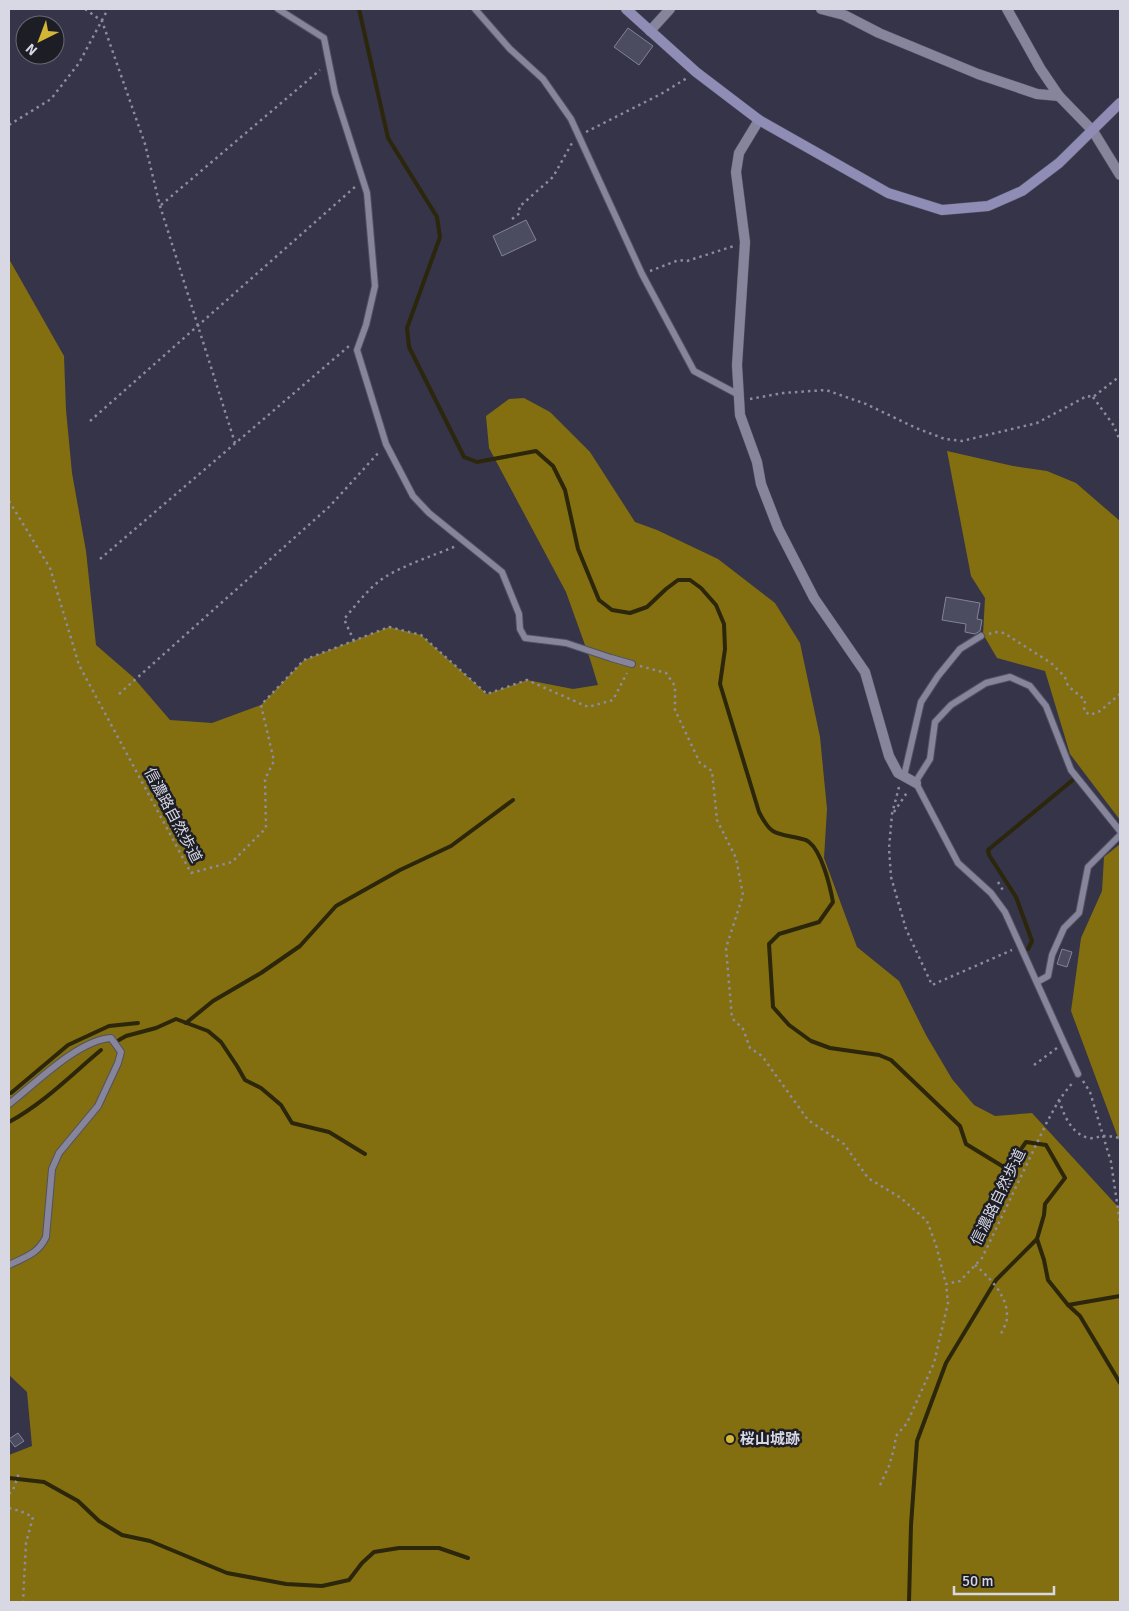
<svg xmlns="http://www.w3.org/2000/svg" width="1129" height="1611" font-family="Signika,'Noto Sans JP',sans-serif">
	<rect width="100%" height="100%" fill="#353448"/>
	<g fill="#836f0f">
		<path d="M9,259l55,97 2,54 6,63 14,78 10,94 37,32 37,43 42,3 49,-18 43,-45 85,-33 32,8 66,59 40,-14 46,9 25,-4 -8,-26 -24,-67 -77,-144 -3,-32 23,-17 15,-1 26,14 40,40 45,70 22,8 61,29 57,44 25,40 20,94 7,72 -3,49 33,89 42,34 27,54 26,44 22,26 21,11 37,-3 88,96v393h-1111v-147l23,-9 -5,-54 -18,-17z"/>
		<path d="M947,451l66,15 34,5 29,12 44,38v299l-50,-66 -25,-83 -48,-13 -14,-24 2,-36 -14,-22z"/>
		<path d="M1120,844v299l-49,-132 10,-73 21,-47 2,-34z"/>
	</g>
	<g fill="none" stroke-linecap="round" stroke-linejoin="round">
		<g stroke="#2c260b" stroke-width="4">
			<path d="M359,9l29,129 49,79 3,20 -33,91 2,19 55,110 13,5 59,-11 17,15 12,24 13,59 21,51 13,10 18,3 17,-6 19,-18 12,-9h12l11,8 15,17 8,19 1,25 -5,35 39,128c12,23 15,21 39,26 3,1 8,1 11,4 13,10 21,44 24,60l-14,20 -40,12 -10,10 4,63 16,18 22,16 19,7 49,7 12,5 69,66 6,18 41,25 19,-27 20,3 19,33 -20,26 -1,11 -7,24 7,21 4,20 20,25 12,11 40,67"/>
			<path d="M1028,949l4,-8 -16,-44 -27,-42 -1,-5 86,-71"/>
			<path d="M186,1023l27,-22 48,-28 39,-27 36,-40 64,-36 51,-24 62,-46"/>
			<path d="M119,1040l7,-4 30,-8 20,-9 32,12 13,11 16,24 8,14 16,8 20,17 11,18 37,9 36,22"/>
			<path d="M9,1093h2l57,-48 41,-19 29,-3"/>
			<path d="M9,1122c35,-19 62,-47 92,-72"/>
			<path d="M1068,1305l52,-9"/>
			<path d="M9,1478l35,4 34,19 21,20 23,14 28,6 77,32 59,11 36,2 27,-6 13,-17 12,-11 25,-4h40l29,10"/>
			<path d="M909,1602l2,-77 6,-84 29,-78 50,-83 41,-41"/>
		</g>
	</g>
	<g fill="#4c4c60" stroke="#838299">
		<path d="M628,28l25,18 -14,19 -25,-18z"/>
		<path d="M526,220l10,20 -34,16 -9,-20z"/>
		<path d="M946,597l34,6 -3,16 5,1 -2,11 -5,3 -10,-2 1,-8 -24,-4z"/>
		<path d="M1062,949l10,3 -5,15 -10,-3z"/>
		<path d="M18,1433l6,8 -9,6 -6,-8z"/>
	</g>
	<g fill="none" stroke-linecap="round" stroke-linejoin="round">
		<defs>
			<g id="lane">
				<path d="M278,9l46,29 11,55 32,100 8,93 -9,39 -9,25 29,94 27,52 16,17 73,59 17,42 1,15 5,9 41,5 45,15 21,6"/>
				<path d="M475,9l35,40 33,30 28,40 71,155 52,97 45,24"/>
				<path d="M904,776l17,-74 17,-26 22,-27 21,-13"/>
				<path d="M1037,982l11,-6 4,-21 12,-27 15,-15 9,-46 32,-32"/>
				<path d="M1078,1074l-73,-162 -14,-19 -33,-30 -42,-80 2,-5 12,-19 5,-37 16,-17 35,-22 24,-6 20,9 16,20 25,64 49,61"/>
				<path d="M9,1104c26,-20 69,-64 102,-66l10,14 -3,11 -20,43 -39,47 -7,16 -6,68c-8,17 -21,20 -37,28"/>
			</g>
			<g id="street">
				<path d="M821,9l23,6 35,18 99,41 59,20 22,2"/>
				<path d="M1007,9l33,59 19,28 34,35 27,44"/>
				<path d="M650,31l20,-22"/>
				<path d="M759,120l-20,33 -3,19 9,70 -8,123 3,50 17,47 4,22 17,44 36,70 51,74 24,84 9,17 18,10"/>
			</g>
			<path id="secondary" d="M626,9l70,63 63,48 129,73 54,17 46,-4 34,-15 37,-28 61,-60"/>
		</defs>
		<use href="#lane" stroke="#515161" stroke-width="8"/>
		<use href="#street" stroke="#515161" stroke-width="11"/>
		<use href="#secondary" stroke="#515161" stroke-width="11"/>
		<g stroke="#8c8c9c" stroke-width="2.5" stroke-dasharray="2.5 4" stroke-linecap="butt">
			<path d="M85,9l17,12 43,123 15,62 75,237"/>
			<path d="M9,125l42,-26 28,-36 29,-54"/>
			<path d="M586,132l75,-38 26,-16"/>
			<path d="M161,205l159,-135"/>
			<path d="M512,219l8,-6 -1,-6 34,-30 19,-34"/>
			<path d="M650,271l29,-11 8,1 47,-15"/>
			<path d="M1093,397l21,29 6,15"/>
			<path d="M750,399l33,-6 43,-3 40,14 50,24 29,11 17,2 75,-18 50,-27 6,1 27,-21"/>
			<path d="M90,421l266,-235"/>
			<path d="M9,501l41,67 29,97 112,208 41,-11 34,-34 -1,-49 9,-18 -13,-56 43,-45 85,-33 32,8 66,59 40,-14 61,27 25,-7 14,-27"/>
			<path d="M100,559l249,-213"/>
			<path d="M989,634l5,-2 10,1 47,30 14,14 3,9 17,14 -1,11 6,4 10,-4 20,-17"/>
			<path d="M354,641l-10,-22c12,-14 23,-29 38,-40 21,-14 51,-23 74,-33"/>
			<path d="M640,666l26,7 9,13v24l25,53 12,8 5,49 19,38 7,37 -17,53 6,70 11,11 7,19 12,8 46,64 36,24 24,34 33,20 26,23 9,24 10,39 14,-3 22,-23 65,-136 12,-22 14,-18"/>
			<path d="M119,694l211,-188 50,-55"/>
			<path d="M899,787l-7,27 -3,34 2,29 15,52 26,56 80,-35"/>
			<path d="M894,812l14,-21"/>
			<path d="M998,882l6,10"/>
			<path d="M1034,1065l23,-17"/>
			<path d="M1083,1081l7,11 21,70 9,61"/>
			<path d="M1059,1100c5,15 12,34 30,38 5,1 10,-2 16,-2 5,0 10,1 15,2"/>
			<path d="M975,1265c14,12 32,30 32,50 1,6 -4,14 -6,19"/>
			<path d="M880,1485l9,-19 5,-17 2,-13 11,-13 27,-60 14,-60 -2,-19"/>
			<path d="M9,1494l4,-4 6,-17"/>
			<path d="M9,1508l11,3 13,6 -7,26 -3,59"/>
		</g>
		<use href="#lane" stroke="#86859c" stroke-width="6"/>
		<use href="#street" stroke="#86859c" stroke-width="10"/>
		<use href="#secondary" stroke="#8f8cb6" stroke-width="10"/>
	</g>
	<circle fill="#d3b635" stroke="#1d1d26" stroke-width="2" cx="730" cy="1439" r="5"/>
	<g text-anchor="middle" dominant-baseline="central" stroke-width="5" stroke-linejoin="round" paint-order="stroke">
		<g font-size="15" fill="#d8d8e5" stroke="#1d1d26">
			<text transform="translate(173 815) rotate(62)">信濃路自然歩道</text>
			<text transform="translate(998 1197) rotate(-64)">信濃路自然歩道</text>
		</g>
		<g font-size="15" font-weight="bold" fill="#d8d8e5" stroke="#1d1d26" text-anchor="start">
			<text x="740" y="1439">桜山城跡</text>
		</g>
	</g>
	<rect width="1129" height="1611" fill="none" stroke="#d8d8e5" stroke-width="20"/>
	<g transform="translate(40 40) rotate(222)"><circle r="24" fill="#1d1d26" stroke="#686872"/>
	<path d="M0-4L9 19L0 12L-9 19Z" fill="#d3b635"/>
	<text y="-8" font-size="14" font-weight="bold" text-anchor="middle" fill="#d8d8e5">N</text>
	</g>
	<path d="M954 1586v8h100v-8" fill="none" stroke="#d8d8e5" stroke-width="2.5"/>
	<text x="962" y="1586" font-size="15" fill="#d8d8e5" stroke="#1d1d26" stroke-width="4" paint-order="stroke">50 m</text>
</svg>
